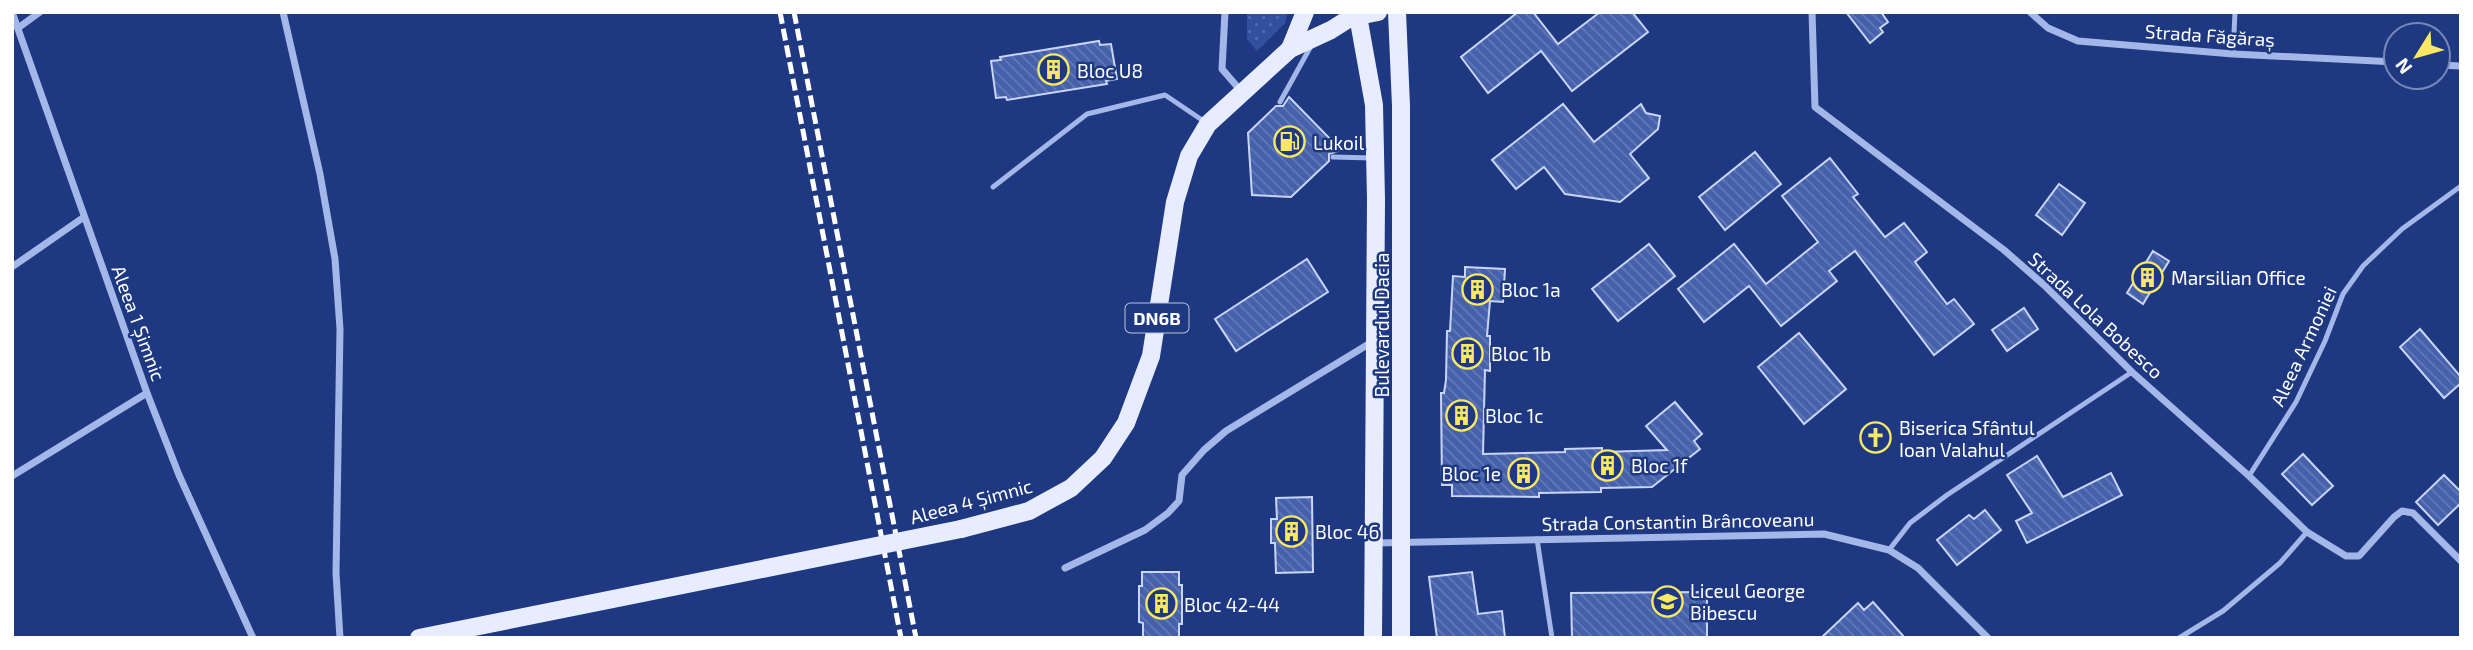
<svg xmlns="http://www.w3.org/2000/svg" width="2473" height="650" font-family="'Exo 2',sans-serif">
	<defs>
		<pattern id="grass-dots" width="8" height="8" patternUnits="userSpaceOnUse" patternTransform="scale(1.75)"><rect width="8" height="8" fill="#3150a0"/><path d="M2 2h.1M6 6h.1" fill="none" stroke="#506aae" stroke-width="1.8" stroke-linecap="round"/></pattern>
		<pattern id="building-back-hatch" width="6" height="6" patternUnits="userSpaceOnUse" patternTransform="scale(1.75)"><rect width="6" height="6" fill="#4661ab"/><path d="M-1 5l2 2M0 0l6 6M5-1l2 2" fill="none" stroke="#6279b8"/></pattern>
	</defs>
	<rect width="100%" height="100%" fill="#1e3882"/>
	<path fill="url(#grass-dots)" d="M1247,12h41l-3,11 -28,28 -10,-12z"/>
	<g fill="url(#building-back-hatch)" stroke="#c8d5f7" stroke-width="2">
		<path d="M1518,12h15l25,32 42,-32h32l16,20 -76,59 -31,-40 -53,42 -27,-36z"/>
		<path d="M1846,12h35l7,10 -8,6 3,4 -13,11z"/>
		<path d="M1099,41l1,4 11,-1 6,35 -11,2 1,3 -100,16 -1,-3 -10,1 -5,-37 10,-1 -1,-3z"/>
		<path d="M1289,97l52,53 -12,4v7l-38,36 -39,-2 -4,-62 28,-27h7z"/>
		<path d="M1563,104l31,38 47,-38 5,9 14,3 -2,13 -28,25 19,24 -29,24 -55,-8 -21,-27 -28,22 -24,-29z"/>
		<path d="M1755,152l26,32 -56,46 -26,-33z"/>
		<path d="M1830,158l28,36 -5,3 32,40 19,-14 23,29 -12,10 32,42 7,-5 20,25 -40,31 -79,-104 -26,20 8,10 -56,45 -32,-40 -45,36 -26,-33 56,-45 32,40 52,-42 -36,-46z"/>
		<path d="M2059,184l26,19 -23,32 -26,-20z"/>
		<path d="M1649,244l26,32 -57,45 -26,-32z"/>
		<path d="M2153,251l16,10 -26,43 -16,-11z"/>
		<path d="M1307,259l21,33 -92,59 -21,-32z"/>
		<path d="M1465,267l40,2 -2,33 -13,-1 -3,35h3v35l-5,-1 -2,84 82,-2v-3l37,-1v4l65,-2 -21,-24 29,-24 27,32 -8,7 6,8 -48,38 -51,1v4l-62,1v4l-87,-1v-11h-10l-1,-92h3l2,-13 1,-49h3l3,-55 12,1z"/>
		<path d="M2024,308l14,21 -31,22 -15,-21z"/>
		<path d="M2420,329l41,48v6l-17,15 -44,-51z"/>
		<path d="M1799,333l47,56 -42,35 -46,-57z"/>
		<path d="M2303,454l30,32 -21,19 -30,-31z"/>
		<path d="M2037,456l26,41 48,-24 11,22 -95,48 -11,-22 16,-8 -25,-38z"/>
		<path d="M2444,475l17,17v11l-23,22 -22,-23z"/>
		<path d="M1312,497l1,75 -37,1 -1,-30h-4v-24h6l-1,-21z"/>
		<path d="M1985,510l16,20 -44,35 -20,-25 32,-25 5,4z"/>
		<path d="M1142,572h37v13h3v39h-3v14h-36v-15l-4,-1v-36h3z"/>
		<path d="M1472,572l6,42 24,-3 3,27h-68l-8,-61z"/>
		<path d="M1707,592v46h-135l-1,-45z"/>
		<path d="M1873,602l32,36h-84l37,-35 6,7z"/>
	</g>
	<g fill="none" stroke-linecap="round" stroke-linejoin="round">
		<g stroke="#a4b7e9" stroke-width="5">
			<path d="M2233,54l2,-42"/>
			<path d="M1280,102l31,-56"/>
			<path d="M1333,157l39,1"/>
			<path d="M993,187l94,-73 78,-19 40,27"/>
			<path d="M2249,476l47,-74 29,-61 18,-47 20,-28 39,-37 59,-43"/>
			<path d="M1537,539l15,99"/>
			<path d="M1889,550l21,-27 37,-28 185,-123"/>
			<path d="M2179,638l44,-27 57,-48 27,-31"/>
		</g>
		<g stroke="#a4b7e9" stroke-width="7">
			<path d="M12,12l135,381 32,82 74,163"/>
			<path d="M283,12l37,162 15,85 5,70 -4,244 4,65"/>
			<path d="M1225,12l-3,57 19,22"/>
			<path d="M1812,12l3,95 189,143 40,35 88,87 117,104 58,56 39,24h13l35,-39 8,-6 11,2 48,48"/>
			<path d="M2030,12l18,16 30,13 155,13 163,8"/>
			<path d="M18,28l22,-16"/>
			<path d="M2438,65l23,1"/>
			<path d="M12,267l72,-50"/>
			<path d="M12,476l135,-83"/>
			<path d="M1375,543l449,-9 65,16 29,18 70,70"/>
			<path d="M1065,568l80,-38 23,-17 11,-12 3,-26 22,-25 22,-19 146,-89"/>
		</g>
		<g stroke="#e7ecfe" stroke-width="18">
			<path d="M1397,12l4,94v532"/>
			<path d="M1349,14l9,2 20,-4"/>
			<path d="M1358,16l16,89 2,94 -3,439"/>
			<path d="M1290,49l15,-37"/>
			<path d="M961,529l68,-18 42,-23 32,-30 23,-35 25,-67 24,-154 14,-46 19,-32 82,-75 41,-19 22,-14"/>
		</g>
		<g stroke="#fff" stroke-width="5" stroke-dasharray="12 5" stroke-linecap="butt">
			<path d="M780,12l121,626"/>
			<path d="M794,12l122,626"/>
		</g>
		<path stroke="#e7ecfe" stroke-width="18" d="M419,638l542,-109"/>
	</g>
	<defs>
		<symbol id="building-ring" viewBox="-11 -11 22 22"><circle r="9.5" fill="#1e3882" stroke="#f8e862" stroke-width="1.5"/><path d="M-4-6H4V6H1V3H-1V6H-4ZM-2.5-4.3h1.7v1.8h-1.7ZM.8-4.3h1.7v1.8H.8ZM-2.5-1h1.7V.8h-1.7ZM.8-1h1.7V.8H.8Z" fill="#f8e862"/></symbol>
		<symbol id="fuel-ring" viewBox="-11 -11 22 22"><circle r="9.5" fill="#1e3882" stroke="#f8e862" stroke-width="1.5"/><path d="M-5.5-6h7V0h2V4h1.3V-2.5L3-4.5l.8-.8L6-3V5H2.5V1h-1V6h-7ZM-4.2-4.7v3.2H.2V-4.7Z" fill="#f8e862"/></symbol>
		<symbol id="church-ring" viewBox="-11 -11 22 22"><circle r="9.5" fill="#1e3882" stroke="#f8e862" stroke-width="1.5"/><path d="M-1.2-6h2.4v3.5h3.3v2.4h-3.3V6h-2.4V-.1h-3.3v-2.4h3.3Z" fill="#f8e862"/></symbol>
		<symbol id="school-ring" viewBox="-11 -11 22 22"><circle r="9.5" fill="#1e3882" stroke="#f8e862" stroke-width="1.5"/><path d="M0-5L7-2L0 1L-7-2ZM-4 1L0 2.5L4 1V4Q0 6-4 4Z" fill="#f8e862"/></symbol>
	</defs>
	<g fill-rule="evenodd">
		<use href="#building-ring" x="1036" y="52" width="35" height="35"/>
		<use href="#fuel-ring" x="1272" y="124" width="35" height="35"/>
		<use href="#building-ring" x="2130" y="260" width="35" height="35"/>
		<use href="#building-ring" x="1460" y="272" width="35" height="35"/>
		<use href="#building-ring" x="1450" y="336" width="35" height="35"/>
		<use href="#building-ring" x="1444" y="398" width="35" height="35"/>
		<use href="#church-ring" x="1858" y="420" width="35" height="35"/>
		<use href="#building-ring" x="1590" y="448" width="35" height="35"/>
		<use href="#building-ring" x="1506" y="456" width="35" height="35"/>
		<use href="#building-ring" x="1274" y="514" width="35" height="35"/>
		<use href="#school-ring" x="1650" y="584" width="35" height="35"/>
		<use href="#building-ring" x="1144" y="586" width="35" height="35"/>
	</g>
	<g text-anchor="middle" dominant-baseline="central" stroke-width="5" stroke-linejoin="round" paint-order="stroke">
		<rect fill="#1e3882" stroke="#bcc3da" stroke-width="2" x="1125.5" y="303.5" width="63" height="29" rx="5"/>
		<g font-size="18" font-weight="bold" fill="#fff">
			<text x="1157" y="318">DN6B</text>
		</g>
		<g font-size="19" fill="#fff" stroke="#1e3882">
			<text transform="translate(2210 35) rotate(4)">Strada Făgăraș</text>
			<text transform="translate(2096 315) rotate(43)">Strada Lola Bobesco</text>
			<text transform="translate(139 323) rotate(70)">Aleea 1 Șimnic</text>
			<text transform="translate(1381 325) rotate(-90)">Bulevardul Dacia</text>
			<text transform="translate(2303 346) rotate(-65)">Aleea Armoniei</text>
			<text transform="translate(971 501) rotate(-15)">Aleea 4 Șimnic</text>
			<text transform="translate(1678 521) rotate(-1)">Strada Constantin Brâncoveanu</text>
		</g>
		<g font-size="19" fill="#fff" stroke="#1e3882" text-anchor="start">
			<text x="1077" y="70">Bloc U8</text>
			<text x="1313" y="142">Lukoil</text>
			<text x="2171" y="277">Marsilian Office</text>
			<text x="1501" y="289">Bloc 1a</text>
			<text x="1491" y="353">Bloc 1b</text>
			<text x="1485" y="415">Bloc 1c</text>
			<text x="1899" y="427">Biserica Sfântul<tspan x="1899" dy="22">Ioan Valahul</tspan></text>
			<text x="1631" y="465">Bloc 1f</text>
			<text x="1501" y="473" text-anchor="end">Bloc 1e</text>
			<text x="1315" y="531">Bloc 46</text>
			<text x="1690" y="590">Liceul George<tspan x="1690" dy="22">Bibescu</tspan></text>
			<text x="1184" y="604">Bloc 42-44</text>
		</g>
	</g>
	<rect width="2473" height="650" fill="none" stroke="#ffffff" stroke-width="28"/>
	<g transform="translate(2417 56) rotate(233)"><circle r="33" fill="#1e3882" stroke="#7888b4" stroke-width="2"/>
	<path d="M0-5L12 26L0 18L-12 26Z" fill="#f8e862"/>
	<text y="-10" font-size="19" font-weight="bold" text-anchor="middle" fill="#ffffff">N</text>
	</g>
</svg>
